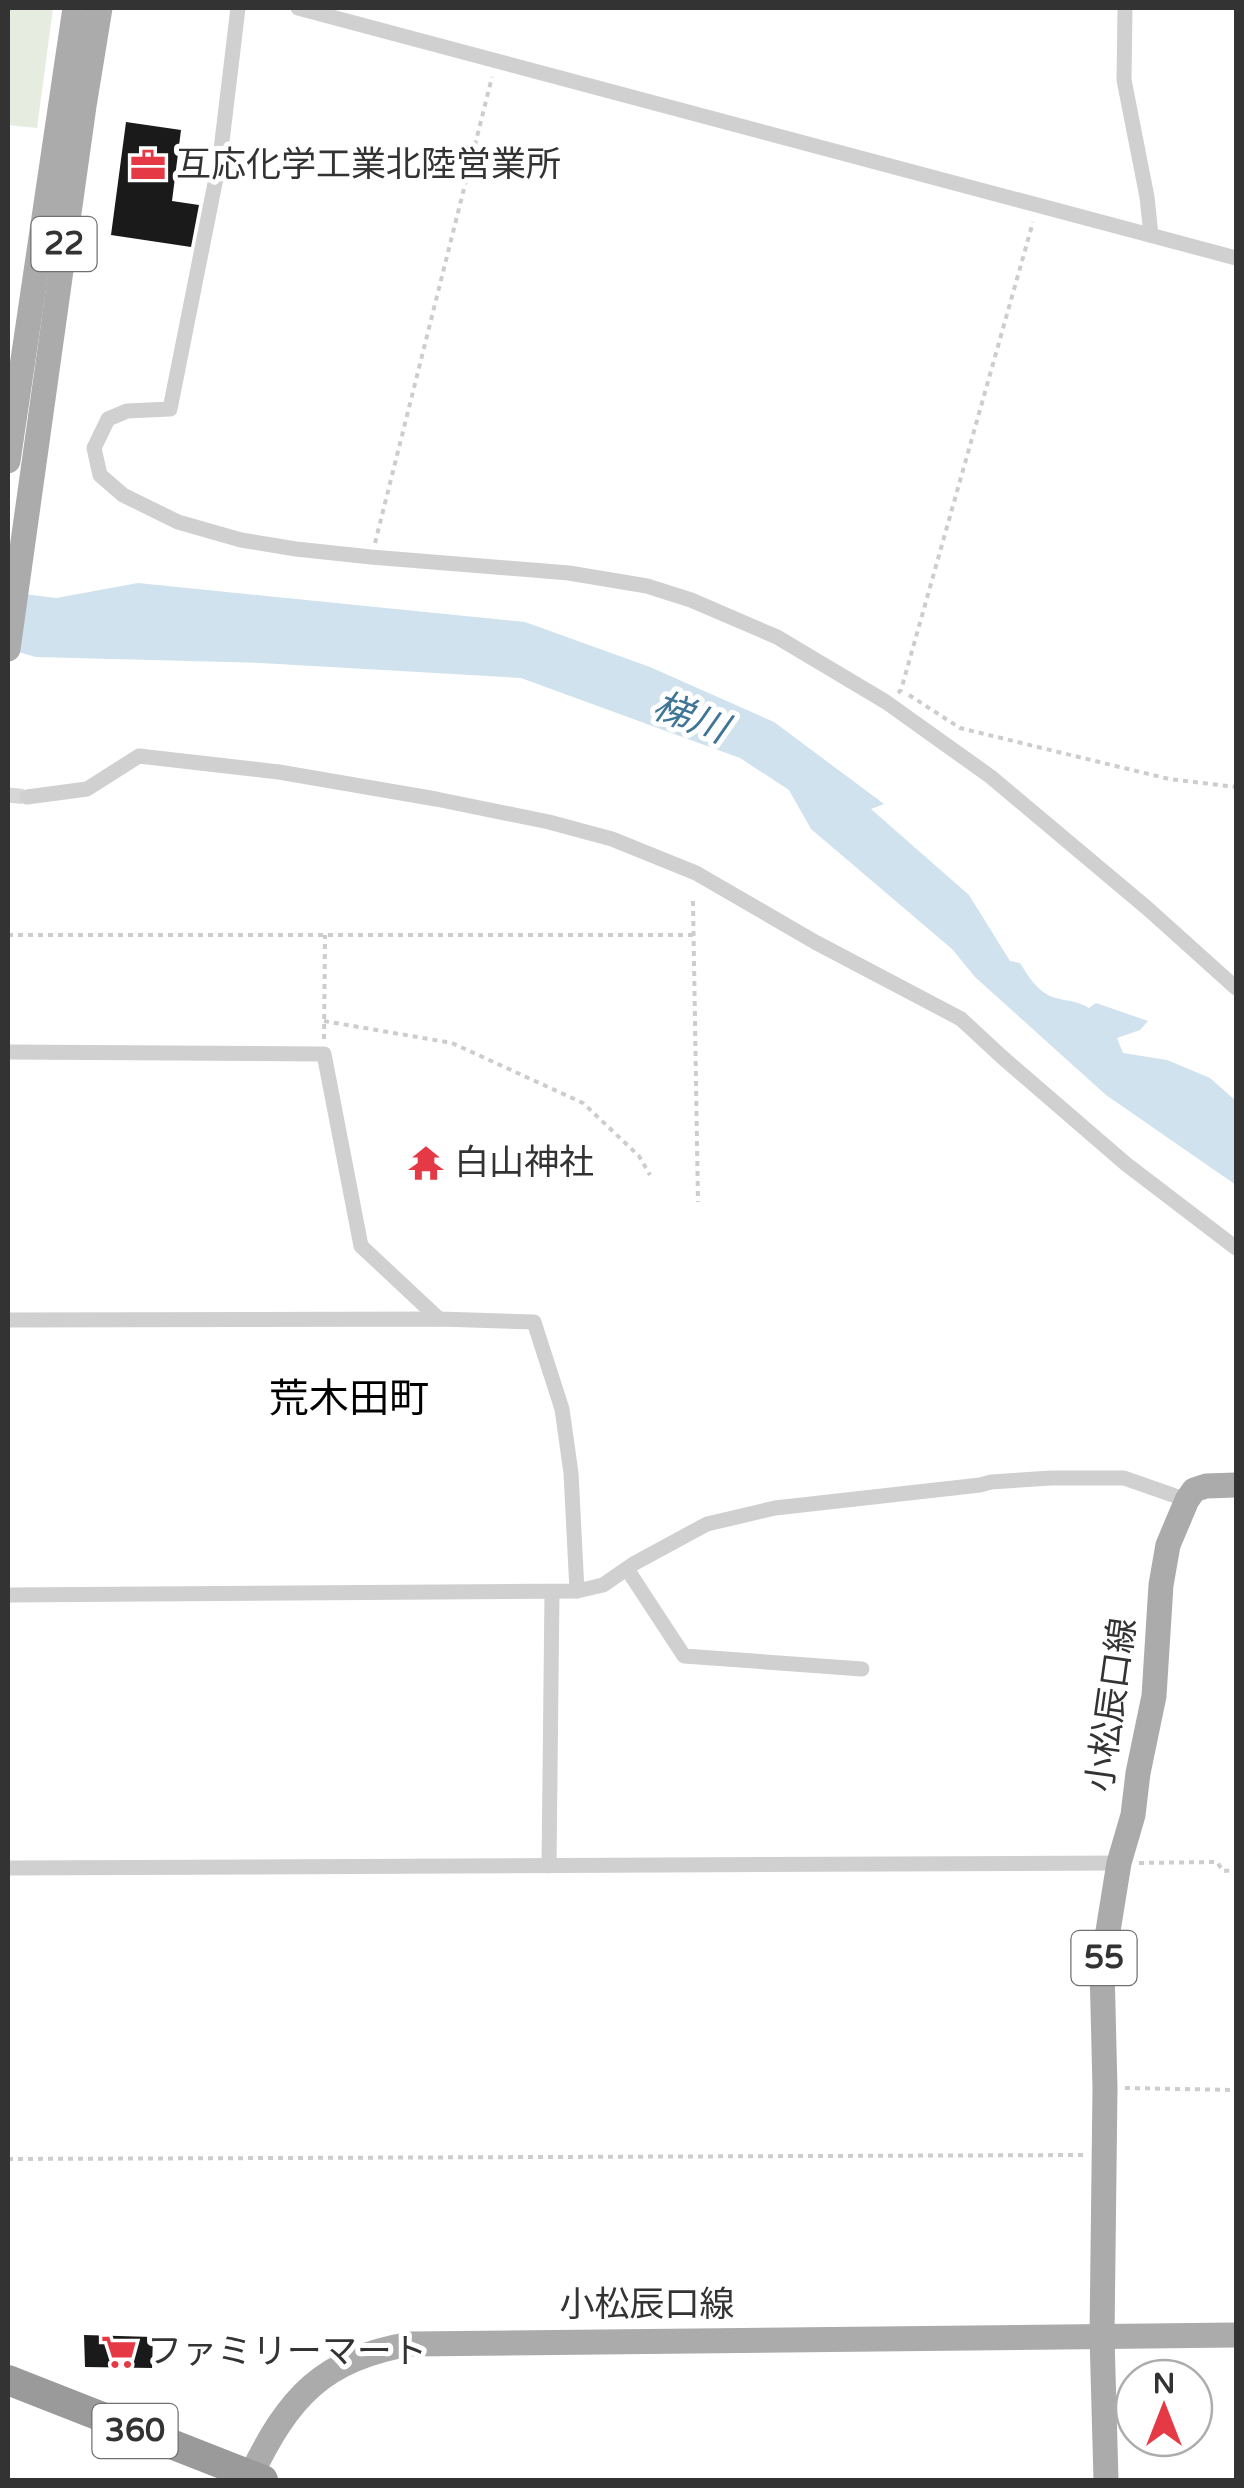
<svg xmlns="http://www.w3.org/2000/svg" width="1244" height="2488" font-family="'Varela Round','Noto Sans JP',sans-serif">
	<rect width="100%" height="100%" fill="#fff"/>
	<path fill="#e6ecdf" d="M8,8h45l-16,120 -29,-3z"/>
	<path fill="#cfe2ee" d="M138,583l387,39 125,45 124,55 110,82 -13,5 98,86 41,66 10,2c9,14 18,30 36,35 14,4 20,2 33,10l7,-5 52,18 -8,9 -23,8 6,15 44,7 43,18 26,23v84l-130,-90 -131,-118 -23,-28 -141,-120 -22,-39 -49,-32 -219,-80 -260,-15 -225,-6 -28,-8v-57l48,6z"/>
	<g fill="#1a1a1a">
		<path d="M126,122l55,8 -9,71 27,4 -8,42 -80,-12z"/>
		<path d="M84,2335l69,2 -1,31 -67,-1z"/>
	</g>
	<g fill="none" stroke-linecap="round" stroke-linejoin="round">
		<path stroke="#d6d6d6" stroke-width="15" stroke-dasharray="15 8" stroke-linecap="butt" d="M8,795l19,2"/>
		<g stroke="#cdcdcd" stroke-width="4" stroke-dasharray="5 5" stroke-linecap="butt">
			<path d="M375,543l117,-466"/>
			<path d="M898,693l3,-3 132,-468"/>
			<path d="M909,695l51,33 209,51 67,8"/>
			<path d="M693,901l5,301"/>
			<path d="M8,935h686"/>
			<path d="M324,1021l128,22 131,60 56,53 11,19"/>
			<path d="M324,1039l1,-104"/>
			<path d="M1139,1863l78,-1 6,9 13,-1"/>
			<path d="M1125,2088l111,2"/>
			<path d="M8,2159l1076,-4"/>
		</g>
		<g stroke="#d0d0d0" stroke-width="15">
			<path d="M238,8l-18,150 -50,251 -43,2 -19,8 -14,29 6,27 23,20 55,27 63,18 55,9 75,8 198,16 78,13 44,14 86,37 109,65 105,75 156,131 89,80"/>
			<path d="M298,8l938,250"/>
			<path d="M1125,8l-1,72 23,117 4,38"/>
			<path d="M27,797l60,-8 52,-33 140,16 157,27 113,23 63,17 84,34 119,69 146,77 41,38 124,107 110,84"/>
			<path d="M8,1052l316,2 37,192 78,73"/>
			<path d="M8,1320l431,-1 95,3 28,87 9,64 6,118"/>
			<path d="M627,1569l57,87 178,13"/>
			<path d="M8,1595l569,-4 26,-6 32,-22 72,-39 68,-16 205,-23 11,-3 60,-4h73l63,22"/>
			<path d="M549,1866l3,-274"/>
			<path d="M8,1868l1111,-5"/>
		</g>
		<g stroke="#ababab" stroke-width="25">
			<path d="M8,461l67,-453"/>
			<path d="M8,649l76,-543 16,-98"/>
			<path d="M251,2475c37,-77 72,-117 160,-131l825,-9"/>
			<path d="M1106,2480l-4,-144 3,-248 -3,-120 17,-105 14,-48 5,-42 16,-77 7,-111 7,-40 19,-45 7,-10 12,-4 30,-1"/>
		</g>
		<path stroke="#9a9a9a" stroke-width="30" d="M8,2380l255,100"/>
	</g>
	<defs>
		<symbol id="office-bare" viewBox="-9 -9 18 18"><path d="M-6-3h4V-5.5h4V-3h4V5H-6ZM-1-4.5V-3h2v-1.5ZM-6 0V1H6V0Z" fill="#e63946" stroke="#fff" stroke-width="2.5" paint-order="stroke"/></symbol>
		<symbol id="temple-bare" viewBox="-9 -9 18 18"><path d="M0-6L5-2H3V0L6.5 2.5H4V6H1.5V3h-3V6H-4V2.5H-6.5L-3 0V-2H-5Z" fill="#e63946" stroke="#fff" stroke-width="2.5" paint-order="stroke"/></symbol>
		<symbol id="supermarket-bare" viewBox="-9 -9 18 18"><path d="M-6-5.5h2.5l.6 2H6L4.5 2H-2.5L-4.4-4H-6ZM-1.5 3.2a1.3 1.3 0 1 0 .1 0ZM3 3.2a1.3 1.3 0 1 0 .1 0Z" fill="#e63946" stroke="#fff" stroke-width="2.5" paint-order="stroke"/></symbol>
	</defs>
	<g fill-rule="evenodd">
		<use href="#office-bare" x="123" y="140" width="50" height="50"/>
		<use href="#temple-bare" x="401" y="1138" width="50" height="50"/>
		<use href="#supermarket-bare" x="94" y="2327" width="50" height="50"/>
	</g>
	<g text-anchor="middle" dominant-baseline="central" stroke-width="10" stroke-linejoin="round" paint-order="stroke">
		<g fill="#fff" stroke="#707070" stroke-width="2.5">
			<rect x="31.5" y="217" width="65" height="54" rx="8"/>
			<rect x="1071.5" y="1931" width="65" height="54" rx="8"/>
			<rect x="92.5" y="2404" width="85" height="54" rx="8"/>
		</g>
		<g font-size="32" font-weight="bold" fill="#333">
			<text x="64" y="244">22</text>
			<text x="1104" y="1958">55</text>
			<text x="135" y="2431">360</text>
		</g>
		<g font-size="35" fill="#333" stroke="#fff" text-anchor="start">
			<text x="176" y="165">互応化学工業北陸営業所</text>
			<text x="454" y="1163">白山神社</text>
			<text x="147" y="2352">ファミリーマート</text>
		</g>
		<g font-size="35" fill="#333" stroke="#fff">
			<text transform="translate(1112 1705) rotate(-82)">小松辰口線</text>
			<text x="647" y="2305">小松辰口線</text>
		</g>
		<g font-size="38" font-style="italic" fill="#3f7597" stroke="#fff">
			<text transform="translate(690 718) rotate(21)">梯川</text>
		</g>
		<g font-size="40" fill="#000" stroke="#fff">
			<text x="349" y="1399">荒木田町</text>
		</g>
	</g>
	<rect width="1244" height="2488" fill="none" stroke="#333333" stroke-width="20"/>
	<g transform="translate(1164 2408)"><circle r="48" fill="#ffffff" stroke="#adadad" stroke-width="2.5"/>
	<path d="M0-8L18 38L0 25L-18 38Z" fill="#e63946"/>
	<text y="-15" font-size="28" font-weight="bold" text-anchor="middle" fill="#333333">N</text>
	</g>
</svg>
